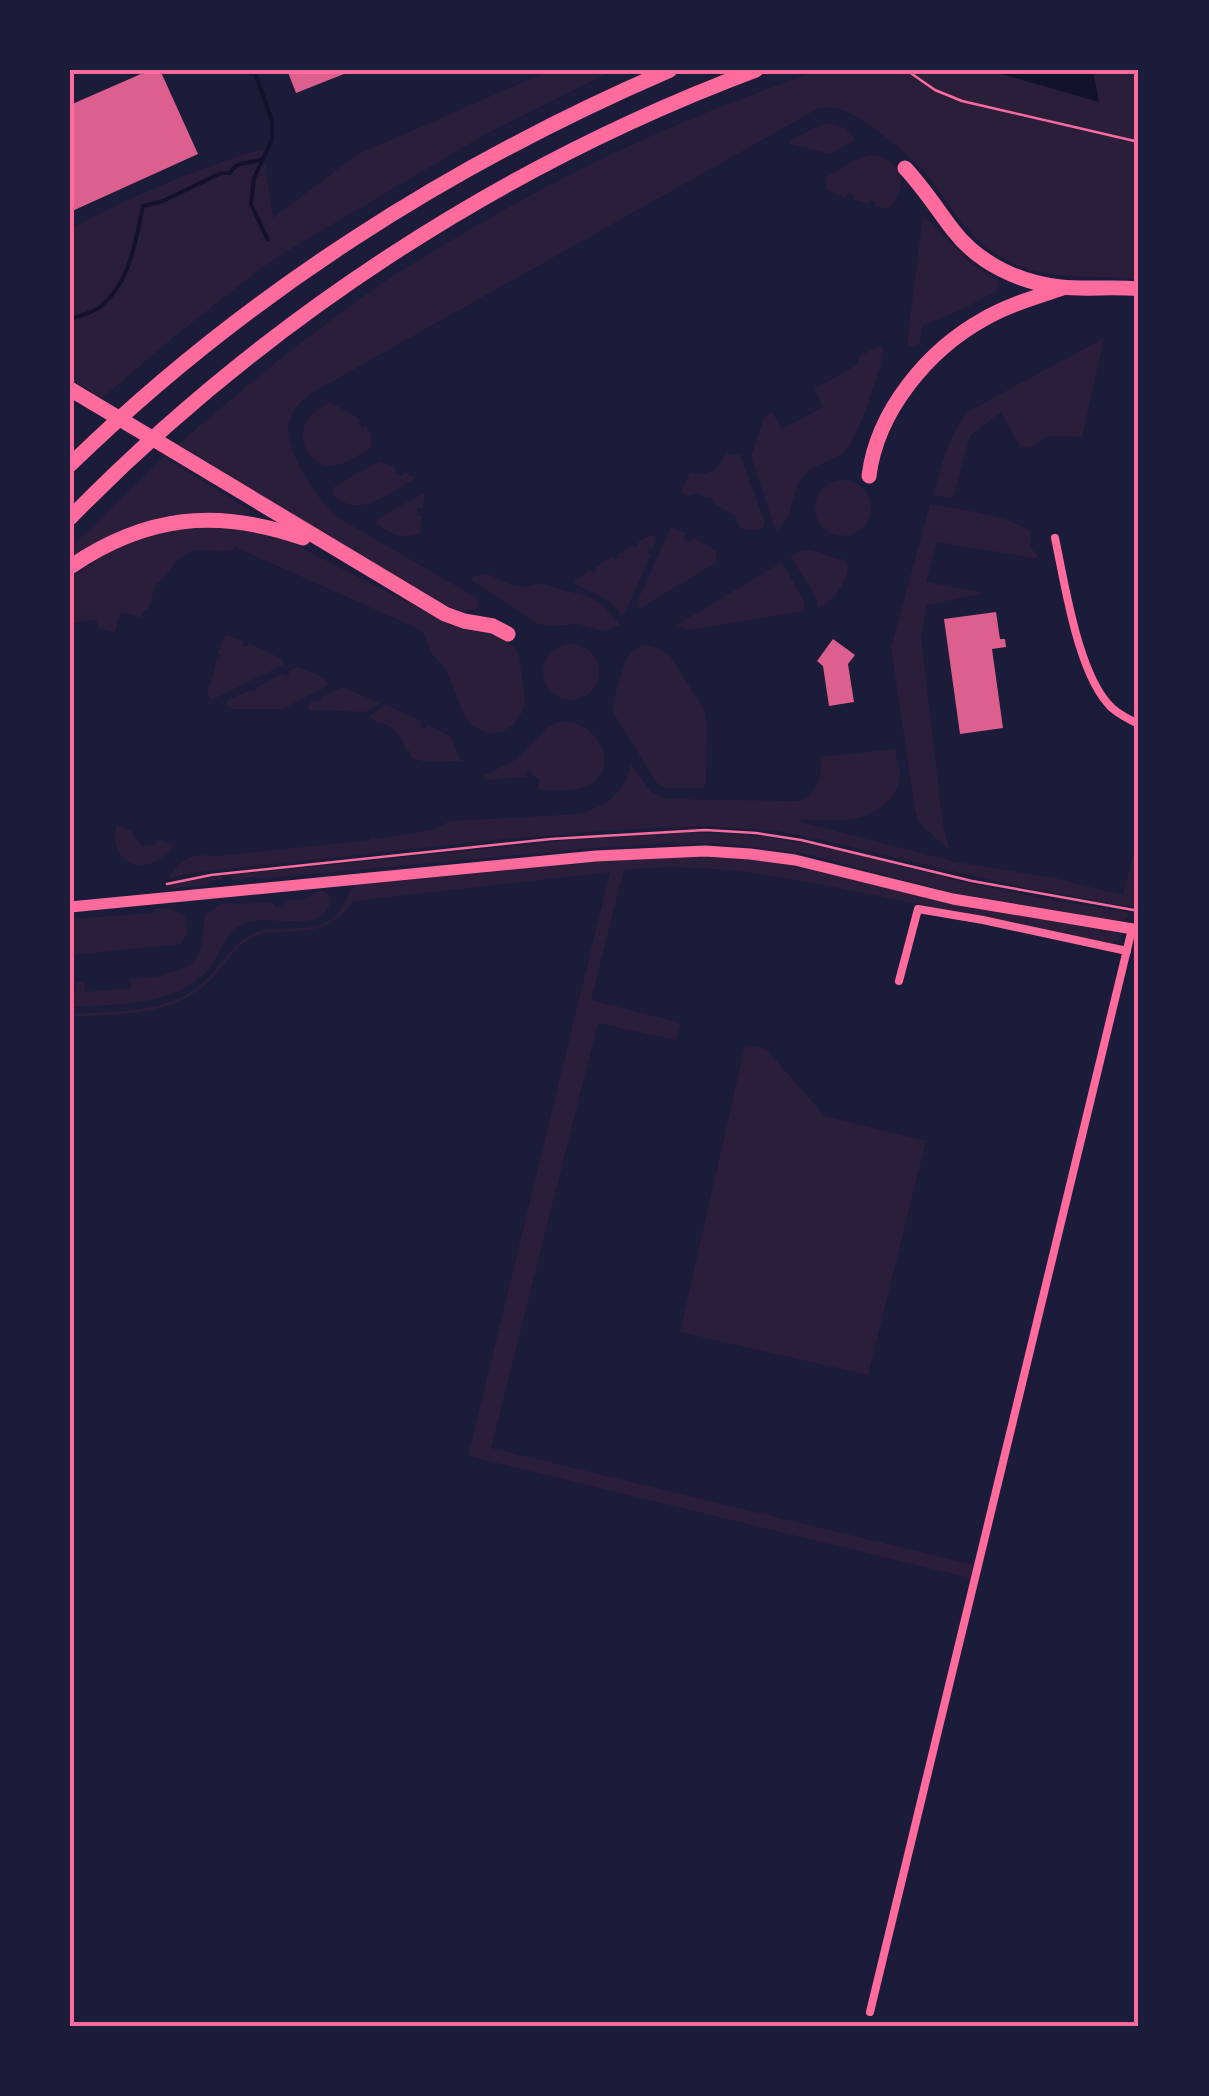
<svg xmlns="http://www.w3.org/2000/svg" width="1209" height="2096" font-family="Signika,sans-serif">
	<rect width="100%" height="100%" fill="#1b1b3a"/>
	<g fill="#2a1e3b">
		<path d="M551,70h63l-128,64 -194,114 -32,21 -85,67 -73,62 -32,-19v-150c62,-33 127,-61 193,-80l10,69 83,-63z"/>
		<path d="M819,70h320v209c-47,-5 -91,4 -135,-20 -36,-20 -53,-53 -77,-84 -14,-18 -64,-58 -85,-65 -8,-3 -15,-3 -23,-2l-509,286c-32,24 -24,48 -7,78 12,21 21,35 41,49l133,77 2,7 -3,4 -9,1 -1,3h-9l-88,-51 -191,-118c78,-66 156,-132 242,-185 76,-46 155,-90 236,-125 53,-24 108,-44 163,-64z"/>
		<path d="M828,123l17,5 11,12 -26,14 -40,-10v-3l25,-14z"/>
		<path d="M870,155c34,3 40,32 18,54l-14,-3 1,-4 -5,-1 -2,3 -15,-4 1,-5 -6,-2 -2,5 -12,-4 -8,-6v-11l30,-18z"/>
		<path d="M923,215l46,47 29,19 -1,10 -34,18 -41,17 -3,20 -8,1 -4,-3z"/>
		<path d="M1104,338l-22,99 -33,-1 -20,12 -9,-1 -19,-35 -31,24 -17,62 -20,-3c9,-29 15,-61 36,-84z"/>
		<path d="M878,346l6,3c-4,22 -25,89 -40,103 -15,13 -33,9 -45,31 -10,18 -4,33 -23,48l-25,-74 13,-40 8,-5 10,17 41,-22 -9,-18 43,-24 2,-8z"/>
		<path d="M330,402l31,18 -3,3 4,5 4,-3 5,10 1,12c-11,6 -23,16 -36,18 -27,5 -43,-29 -26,-49 5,-6 14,-10 20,-14z"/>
		<path d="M726,453l14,2 25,67 -2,6c-9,3 -17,3 -25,-2l-2,-9 -24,-15 1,-3 -5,-3 -2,2 -8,-5 -9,3 -8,-4 9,-19c18,4 29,-3 36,-20z"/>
		<path d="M164,457l85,53 -1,5c-70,-7 -119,5 -178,43v-10z"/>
		<path d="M379,461l17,7 -1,5 7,3 2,-4 12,6c-25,14 -59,44 -84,15l2,-6z"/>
		<circle cx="843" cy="508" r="28"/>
		<path d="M425,492l-2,17 -6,-1 -1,7 6,1 -2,17c-18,7 -30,1 -44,-10l3,-5z"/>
		<path d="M930,504c34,6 69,10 100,26v16l10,13 -103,-17 -11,40 59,11 -58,12 -6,32 22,188 6,25 -30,-27 -4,-13 -24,-162z"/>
		<path d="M206,526l44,4 40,12 154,79 57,14 13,12 5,8 5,36 1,12 -4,11 -8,11 -10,6 -13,3 -18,-8 -8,-11 -18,-46 -15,-16 -8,-22 -188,-84 -2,3c-16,5 -33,-5 -48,5 -13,8 -16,21 -29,29l-8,26h-4l-3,8 -20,-6 -6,20 -17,-4 -2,-9 -26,5v-45c43,-34 81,-48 136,-53z"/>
		<path d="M671,527l15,6 -2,6 6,2 3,-4 23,14 1,11 -78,47 -2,-7z"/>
		<path d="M649,536h5l2,5 -3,8 -4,-2 -2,5 4,3 -27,60h-3c-12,-18 -28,-22 -46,-31l-1,-3 16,-11 2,3 5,-3 -1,-3 16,-10 3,3 5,-3 -2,-3 14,-9 3,3 4,-3 -1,-3z"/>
		<path d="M803,550c14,-1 26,8 40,9l5,6c0,18 -15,35 -30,44l-2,-13 -26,-40z"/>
		<path d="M782,562l21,37 2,12 -117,19 -13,-4z"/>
		<path d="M487,574c16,6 33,19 51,9l52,14 13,8 17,20 -18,6 -24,-7 -26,2 -14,-2 -68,-45 4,-3z"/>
		<path d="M227,635l17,6 -1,4 4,2 2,-4 33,16 1,6 -71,35 -5,-5 10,-36h3l1,-4 -3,-1 4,-14z"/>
		<circle cx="571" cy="672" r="28"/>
		<path d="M643,645l10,1 17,10 34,53 3,14 -1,59 -4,6h-35l-10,-5 -43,-69c-2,-11 0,-15 3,-26 7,-20 5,-33 26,-43z"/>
		<path d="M298,667l27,11 3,7 -45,24h-50l-8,-3 2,-5 23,-11 2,2 4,-2 -1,-2 28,-15 2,3 5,-2 -2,-3z"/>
		<path d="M343,687l37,16 -15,9 -57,-2 1,-6 7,-4 2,2 3,-2 -1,-2z"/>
		<path d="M386,705l36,16 -2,5 5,2 2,-4 23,12 11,25 -35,1 -15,-4 -2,-8h-3c-6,-14 -13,-27 -30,-28l-6,-6z"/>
		<path d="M561,721c45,-1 66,65 8,69 -12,1 -21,2 -32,-2l3,-8 -8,-5 -2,-4 -5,2 1,4 -42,3 -1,-4 34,-17 32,-33z"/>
		<path d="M895,749c1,7 4,16 5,23 1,29 -30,47 -56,48 -15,1 -33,-1 -47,1l159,41 98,16 69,17 16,-64v53l-5,23 -110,-19 -206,-49 -41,-8 -71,-5 -91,4 -110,9 -308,33 -30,7c20,-24 22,-25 52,-23l151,-16 3,-4 4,3 58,-10 15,-8 130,-7c27,-9 45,-21 51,-50l20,28 15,7 132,2c21,-8 24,-24 22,-44z"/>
		<path d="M117,825l16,6 2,8 9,7 9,-1 6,-5 16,6c-6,5 -13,13 -21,16 -25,12 -46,-13 -37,-37z"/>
		<path d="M692,832l69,4 70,12 132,34 83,17 84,14 -5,7h-12l-159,-27 -148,-39 -78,-10 -59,-1 -75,5 -337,31 -1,-2 -24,3 -1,-4 -8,1 -1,3 -14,2v3l-41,4v-2l28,-8 54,-6 322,-33z"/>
		<path d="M688,856l50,2 47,6 179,42 150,25 6,5 1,3 -11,5c-75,-16 -151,-31 -227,-47 -84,-17 -172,-37 -259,-27l-33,130 90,23 -5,17 -78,-17 -107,425 483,117 -4,13 -502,-122 142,-584 -256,29c-23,29 -39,30 -74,31 -8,0 -15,0 -23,3 -21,8 -33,32 -49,47 -37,35 -90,32 -138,35v-3c43,-3 99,0 133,-31 18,-16 28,-38 49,-49 26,-13 59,3 82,-17 10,-8 12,-22 21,-32l240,-23z"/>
		<path d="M322,889l9,8c-2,40 -63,16 -86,26 -21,8 -24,32 -37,47 -33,37 -93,34 -138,37v-14l6,-1 -1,-10 9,-1 1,11 46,-4v-9l30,-3 1,-2c41,-7 40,-22 42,-58l16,-12 54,-1v4h10v-6l22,-2z"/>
		<path d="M157,908l15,1 13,8 3,15 -7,12 -111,11v-36l82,-6z"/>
		<path d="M745,1045l21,4 59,67 101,25 -58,234 -188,-43z"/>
	</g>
	<path fill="#12122b" d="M992,70h101l6,32 -101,-29z"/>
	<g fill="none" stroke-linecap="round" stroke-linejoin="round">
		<g stroke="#12122b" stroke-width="4">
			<path d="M254,70l18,51v19l-18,38 -3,26 17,36"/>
			<path d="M70,319c9,-3 22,-6 30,-12 31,-25 35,-65 43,-101l20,-5 58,-28h9c7,-13 21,-9 33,-14"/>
		</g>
	</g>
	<g fill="#dd5f8e">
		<path d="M150,70h10l38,84 -128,58v-107z"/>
		<path d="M287,70h67l-58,23z"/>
		<path d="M996,612l4,27h5l1,8 -14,2 11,79 -43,6 -16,-115z"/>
		<path d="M833,639l22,16 -7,9 6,38 -25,4 -6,-40 -6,-5z"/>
	</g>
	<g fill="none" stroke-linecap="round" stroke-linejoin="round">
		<g stroke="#ff6b9d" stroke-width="2.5">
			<path d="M911,70l1,4 23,16 27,11 177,41"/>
			<path d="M167,884l44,-9 340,-36 154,-9 51,3 45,7 171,41 167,30"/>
			<path d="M1136,909l3,-13"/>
		</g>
		<g stroke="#ff6b9d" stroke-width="8">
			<path d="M1055,538c10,46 23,138 57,170 8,7 18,12 27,16"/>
			<path d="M899,981l19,-72 65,11 144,31"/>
			<path d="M870,2012l262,-1083"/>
		</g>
		<path stroke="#ff6b9d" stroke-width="11" d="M70,907l526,-51 109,-5 45,3 45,6 158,39 186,31"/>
		<g stroke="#ff6b9d" stroke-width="15">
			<path d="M905,168c18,19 32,41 48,62 25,33 67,53 108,57 26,3 52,-1 78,2"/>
			<path d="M70,389l375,225 19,7 29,5 15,8"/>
			<path d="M70,465c173,-169 379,-300 600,-395"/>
			<path d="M869,476c8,-65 59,-126 115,-157 24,-14 52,-22 79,-31"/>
			<path d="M70,518c192,-196 429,-352 686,-448"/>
			<path d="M70,567c76,-52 147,-59 233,-29"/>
		</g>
	</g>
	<rect width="1209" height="2096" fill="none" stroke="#1b1b3a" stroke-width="145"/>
	<rect x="72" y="72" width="1064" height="1952" fill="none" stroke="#ff6b9d" stroke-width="4"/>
</svg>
